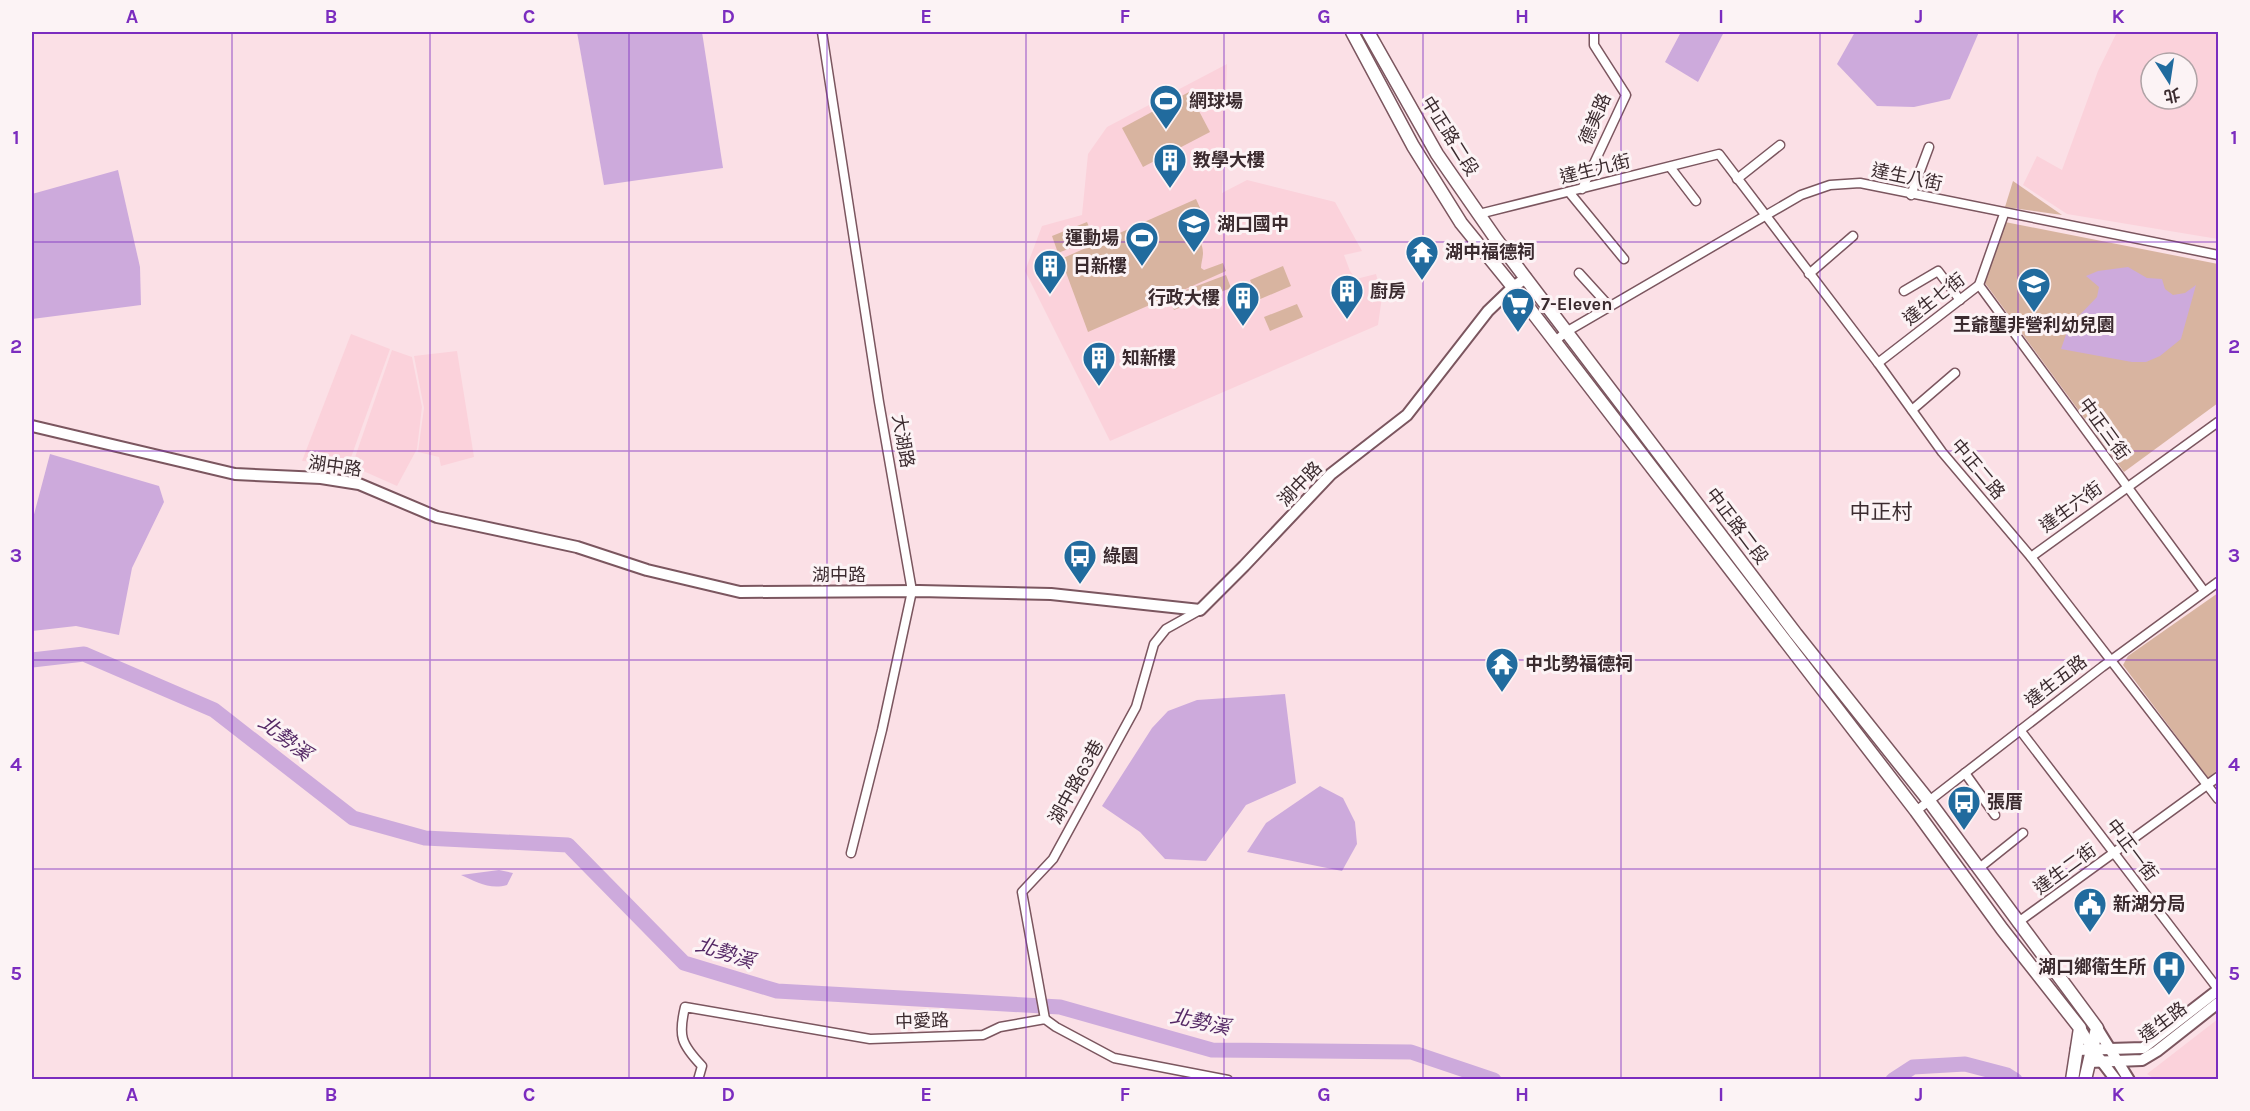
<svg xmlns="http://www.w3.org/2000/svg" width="2250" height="1111" font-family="Karla,'Noto Sans TC',sans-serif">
	<rect width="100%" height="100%" fill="#fbe0e6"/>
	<g fill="#fbd2db" fill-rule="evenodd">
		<path d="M2117,32h101v207l-151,-25 -44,-29 14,-29 25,14 36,-99zM2151,63h36v36h-36z"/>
		<path d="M1227,64l-5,129 25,-13 88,22 27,49 -18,4 6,16 6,8 20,-5 6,23 -4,28 -268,116 -85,-170 17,-45 40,-11 6,-61 19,-27z"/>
		<path d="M351,334l39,15 -41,114 -47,-2z"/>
		<path d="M392,350l20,7 10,50 -5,42 -20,37 -45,-20z"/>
		<path d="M457,351l17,106 -33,9 -2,-9 -21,-5 6,-44 -10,-52z"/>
		<path d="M2218,1019v60h-63l-8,-5z"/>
	</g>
	<g fill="#d8b4a0">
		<path d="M1189,92l21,40 -67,35 -21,-39z"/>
		<path d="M2013,181l49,34 -57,-8z"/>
		<path d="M1196,199l5,11 -21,10c7,12 23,15 23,33 0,5 -2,10 -2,15l3,2 19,-7 3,8 -56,25 56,-21 5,13 -57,22 -6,-13 -80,35 -27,-73z"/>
		<path d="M1087,222l7,17 -36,14 -6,-17z"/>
		<path d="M2005,222l213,42v139l-94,69 -139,-189z"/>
		<path d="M1283,266l8,20 -33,14 -8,-20z"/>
		<path d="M1297,304l6,13 -33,14 -6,-14z"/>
		<path d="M2218,593v177l-10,8 -85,-113 5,-9z"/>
	</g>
	<g fill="#cdaadc">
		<path d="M577,32h125l21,136 -119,17z"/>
		<path d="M1681,32h43l-26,50 -33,-20z"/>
		<path d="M1855,32h124l-29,67 -36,8 -37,-1 -40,-42z"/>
		<path d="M118,170l22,97 1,38 -109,14v-125z"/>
		<path d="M2128,267l19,11 15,1 3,10 8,6 12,-2 11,-8 -15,54 -21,17 -14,6h-14l-71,-13 8,-23 28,-29 2,-10 -13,-11 12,-5z"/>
		<path d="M50,454l109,32 5,16 -32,66 -13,67 -43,-9 -44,5v-109z"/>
		<path d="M1285,694l11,89 -50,22 -40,56 -41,-2 -25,-27 -38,-26 50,-78 16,-17 29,-11z"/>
		<path d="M1320,786l23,12 12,24 2,22 -15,27 -95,-19 19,-29z"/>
		<path d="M499,870l14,3 -6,12c-17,5 -31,-3 -46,-10z"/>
	</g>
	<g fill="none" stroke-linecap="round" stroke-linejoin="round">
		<g stroke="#cdaadc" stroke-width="15">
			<path d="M32,660l52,-6 130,56 139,108 72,20 143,7 116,118 93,28 283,16 152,43 199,2 83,28"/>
			<path d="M1893,1080l20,-13 52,-3 42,11 8,5"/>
		</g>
		<defs>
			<g id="minor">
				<path d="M822,32l57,370 33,189 -30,139 -31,123"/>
				<path d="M1670,167l26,34"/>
				<path d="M1737,179l43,-34"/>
				<path d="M1582,189l44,-94 -32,-50v-13"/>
				<path d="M1569,192l55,67"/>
				<path d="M1911,195l18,-48"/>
				<path d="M1479,214l240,-60 159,209 64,89 89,105 187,242"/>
				<path d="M1579,273l30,33"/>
				<path d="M1809,274l44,-38"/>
				<path d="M1979,285l225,306"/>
				<path d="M1904,291l34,-20 22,29"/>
				<path d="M1554,342l12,-10 235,-137 29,-10 30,-2 358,72"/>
				<path d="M1878,363l101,-78 25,-71"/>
				<path d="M1912,410l43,-37"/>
				<path d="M2031,557l187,-135"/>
				<path d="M2020,730l198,259"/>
				<path d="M1965,773l30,42"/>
				<path d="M1916,811l186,-144 116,-85"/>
				<path d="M1978,869l45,-36"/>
				<path d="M2017,923l201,-146"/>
				<path d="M1045,1019l-23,-127 31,-33 83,-152 18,-63 12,-15 34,-19"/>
				<path d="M698,1080l4,-14c-21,-22 -24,-30 -17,-59l185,32 113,-4 17,-8 45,-8 11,8 58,31 114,22"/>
			</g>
			<g id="tertiary">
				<path d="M32,426l203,48 86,4 38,6 78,33 140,30 70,23 93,22 179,-1 132,3 149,16 44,-44 87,-92 76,-59 81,-104 25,-24 13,-9"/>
				<path d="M2080,1028l13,22 23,30"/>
				<path d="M2097,1028l32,52"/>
				<path d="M2076,1050l67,-2 75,-58"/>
				<path d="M2089,1062l53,-2 15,-9 61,-48"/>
			</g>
			<g id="secondary">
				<path d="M1352,32l61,114 48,77 52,64 403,524 86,118 78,99 -8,52"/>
				<path d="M1368,32l69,122 59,85 300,395 133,167 168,227 -12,52"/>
			</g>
		</defs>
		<use href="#minor" stroke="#7b565f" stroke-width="11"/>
		<use href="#tertiary" stroke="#7b565f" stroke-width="14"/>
		<use href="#secondary" stroke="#7b565f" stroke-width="15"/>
		<use href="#minor" stroke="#fff" stroke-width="8"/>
		<use href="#tertiary" stroke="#fff" stroke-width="10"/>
		<use href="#secondary" stroke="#fff" stroke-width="12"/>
	</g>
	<path fill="none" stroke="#7b2cbf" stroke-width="1.5" stroke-opacity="0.55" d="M232,32v1048M430,32v1048M629,32v1048M827,32v1048M1026,32v1048M1224,32v1048M1423,32v1048M1621,32v1048M1820,32v1048M2018,32v1048M32,242h2186M32,451h2186M32,660h2186M32,869h2186"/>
	<defs>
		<symbol id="stadium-pin" viewBox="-11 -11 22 30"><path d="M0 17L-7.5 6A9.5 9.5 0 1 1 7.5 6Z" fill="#216b9e" stroke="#fcf3f5"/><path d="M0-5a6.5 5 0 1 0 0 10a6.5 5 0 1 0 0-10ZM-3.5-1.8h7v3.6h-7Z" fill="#fff"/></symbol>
		<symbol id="building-pin" viewBox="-11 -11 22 30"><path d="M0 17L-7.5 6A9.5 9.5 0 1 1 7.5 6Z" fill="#216b9e" stroke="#fcf3f5"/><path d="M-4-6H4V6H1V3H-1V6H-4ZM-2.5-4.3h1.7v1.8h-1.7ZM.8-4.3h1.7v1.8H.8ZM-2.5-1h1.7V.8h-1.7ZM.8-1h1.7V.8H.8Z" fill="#fff"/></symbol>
		<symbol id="school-pin" viewBox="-11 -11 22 30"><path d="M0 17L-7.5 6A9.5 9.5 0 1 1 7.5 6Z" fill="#216b9e" stroke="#fcf3f5"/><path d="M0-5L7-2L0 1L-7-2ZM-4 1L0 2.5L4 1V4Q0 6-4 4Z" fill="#fff"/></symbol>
		<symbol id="temple-pin" viewBox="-11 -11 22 30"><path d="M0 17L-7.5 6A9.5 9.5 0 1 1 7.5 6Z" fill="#216b9e" stroke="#fcf3f5"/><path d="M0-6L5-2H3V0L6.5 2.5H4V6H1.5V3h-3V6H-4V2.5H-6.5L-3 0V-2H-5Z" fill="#fff"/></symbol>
		<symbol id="supermarket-pin" viewBox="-11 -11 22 30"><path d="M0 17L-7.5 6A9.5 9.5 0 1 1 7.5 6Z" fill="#216b9e" stroke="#fcf3f5"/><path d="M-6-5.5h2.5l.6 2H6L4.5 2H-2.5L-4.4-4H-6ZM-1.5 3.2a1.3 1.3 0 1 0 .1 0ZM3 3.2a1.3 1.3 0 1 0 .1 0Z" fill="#fff"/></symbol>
		<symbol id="bus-pin" viewBox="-11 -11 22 30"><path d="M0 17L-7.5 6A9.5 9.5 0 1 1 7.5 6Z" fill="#216b9e" stroke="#fcf3f5"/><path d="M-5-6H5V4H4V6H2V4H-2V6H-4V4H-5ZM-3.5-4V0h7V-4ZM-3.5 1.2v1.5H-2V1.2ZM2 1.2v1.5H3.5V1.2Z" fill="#fff"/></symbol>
		<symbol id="civic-pin" viewBox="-11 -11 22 30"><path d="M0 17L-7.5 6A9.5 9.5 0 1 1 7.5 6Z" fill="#216b9e" stroke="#fcf3f5"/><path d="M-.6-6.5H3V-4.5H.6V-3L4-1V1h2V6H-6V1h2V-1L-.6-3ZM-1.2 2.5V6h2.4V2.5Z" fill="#fff"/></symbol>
		<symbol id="hospital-pin" viewBox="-11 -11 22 30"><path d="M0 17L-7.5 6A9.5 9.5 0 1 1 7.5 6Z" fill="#216b9e" stroke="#fcf3f5"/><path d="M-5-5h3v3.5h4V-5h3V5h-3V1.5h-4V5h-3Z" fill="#fff"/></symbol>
	</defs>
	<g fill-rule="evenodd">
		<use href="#stadium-pin" x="1147" y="82" width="38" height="52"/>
		<use href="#building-pin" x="1151" y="141" width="38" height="52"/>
		<use href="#school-pin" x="1175" y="205" width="38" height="52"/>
		<use href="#stadium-pin" x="1123" y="219" width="38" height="52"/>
		<use href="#temple-pin" x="1403" y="233" width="38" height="52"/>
		<use href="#building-pin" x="1031" y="247" width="38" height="52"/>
		<use href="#school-pin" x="2015" y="265" width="38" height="52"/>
		<use href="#building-pin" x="1328" y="272" width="38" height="52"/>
		<use href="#building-pin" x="1224" y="279" width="38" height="52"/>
		<use href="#supermarket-pin" x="1499" y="285" width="38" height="52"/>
		<use href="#building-pin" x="1080" y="339" width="38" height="52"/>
		<use href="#bus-pin" x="1061" y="537" width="38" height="52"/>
		<use href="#temple-pin" x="1483" y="645" width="38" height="52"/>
		<use href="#bus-pin" x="1945" y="783" width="38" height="52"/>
		<use href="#civic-pin" x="2071" y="885" width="38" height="52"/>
		<use href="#hospital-pin" x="2150" y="948" width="38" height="52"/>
	</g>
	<g text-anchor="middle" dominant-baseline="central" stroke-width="6" stroke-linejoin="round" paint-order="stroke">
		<g font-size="18" font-weight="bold" fill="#3b2b2f" stroke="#fcf3f5" text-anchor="start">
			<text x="1189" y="101">網球場</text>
			<text x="1193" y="160">教學大樓</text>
			<text x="1217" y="224">湖口國中</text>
			<text x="1119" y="238" text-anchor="end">運動場</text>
			<text x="1445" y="252">湖中福德祠</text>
			<text x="1073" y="266">日新樓</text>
			<text x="1370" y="291">廚房</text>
			<text x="1220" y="298" text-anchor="end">行政大樓</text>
			<text x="1541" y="304">7-Eleven</text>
			<text x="2034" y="325" text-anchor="middle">王爺壟非營利幼兒園</text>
			<text x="1122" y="358">知新樓</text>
			<text x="1103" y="556">綠園</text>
			<text x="1525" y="664">中北勢福德祠</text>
			<text x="1987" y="802">張厝</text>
			<text x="2113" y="904">新湖分局</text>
			<text x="2146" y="967" text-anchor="end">湖口鄉衛生所</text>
		</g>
		<g font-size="18" fill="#3b2b2f" stroke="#fcf3f5">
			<text transform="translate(1595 119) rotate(-67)">德美路</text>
			<text transform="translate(1450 136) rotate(58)">中正路二段</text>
			<text transform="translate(1595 169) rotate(-14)">達生九街</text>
			<text transform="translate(1907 177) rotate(12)">達生八街</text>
			<text transform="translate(1934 299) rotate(-38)">達生七街</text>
			<text transform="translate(2104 429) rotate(54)">中正三街</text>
			<text transform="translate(903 441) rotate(80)">大湖路</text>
			<text transform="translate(335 466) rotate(8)">湖中路</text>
			<text transform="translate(1978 469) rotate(50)">中正二路</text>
			<text transform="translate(1300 484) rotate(-46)">湖中路</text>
			<text transform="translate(2071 507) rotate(-36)">達生六街</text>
			<text transform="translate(1737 526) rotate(53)">中正路二段</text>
			<text x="839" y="575">湖中路</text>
			<text transform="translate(2056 681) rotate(-38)">達生五路</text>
			<text transform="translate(1076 782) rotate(-61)">湖中路63巷</text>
			<text transform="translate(2132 850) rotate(53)">中正一街</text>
			<text transform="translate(2065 869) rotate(-36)">達生二街</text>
			<text transform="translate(922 1021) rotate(-2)">中愛路</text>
			<text transform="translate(2163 1022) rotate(-37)">達生路</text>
		</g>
		<g font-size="20" font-style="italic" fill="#542865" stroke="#fcf3f5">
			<text transform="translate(285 738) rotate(38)">北勢溪</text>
			<text transform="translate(725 953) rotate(18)">北勢溪</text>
			<text transform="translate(1200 1022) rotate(12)">北勢溪</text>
		</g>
		<g font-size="21" fill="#3b2b2f" stroke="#fcf3f5">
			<text x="1881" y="512">中正村</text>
		</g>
	</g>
	<rect width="2250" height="1111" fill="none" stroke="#fcf3f5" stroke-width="66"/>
	<g transform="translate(2169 81) rotate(168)"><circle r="28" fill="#fcf3f5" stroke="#afa3a6" stroke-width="1.5"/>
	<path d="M0-4.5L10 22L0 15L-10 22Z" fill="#216b9e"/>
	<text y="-9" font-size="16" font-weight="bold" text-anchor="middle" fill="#3b2b2f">北</text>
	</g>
	<rect x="33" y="33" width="2184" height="1045" fill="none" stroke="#7b2cbf" stroke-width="2"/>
	<g font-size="20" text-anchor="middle" font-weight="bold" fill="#7b2cbf">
		<text x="132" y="23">A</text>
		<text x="331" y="23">B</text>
		<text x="529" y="23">C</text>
		<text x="728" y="23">D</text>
		<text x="926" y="23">E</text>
		<text x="1125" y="23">F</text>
		<text x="1324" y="23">G</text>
		<text x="1522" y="23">H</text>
		<text x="1721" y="23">I</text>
		<text x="1919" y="23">J</text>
		<text x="2118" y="23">K</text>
		<text x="16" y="144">1</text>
		<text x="2234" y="144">1</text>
		<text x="16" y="353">2</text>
		<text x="2234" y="353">2</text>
		<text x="16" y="562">3</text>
		<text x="2234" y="562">3</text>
		<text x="16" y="771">4</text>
		<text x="2234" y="771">4</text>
		<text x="16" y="980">5</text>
		<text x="2234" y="980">5</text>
		<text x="132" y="1101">A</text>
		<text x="331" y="1101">B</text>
		<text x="529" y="1101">C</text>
		<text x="728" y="1101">D</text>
		<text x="926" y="1101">E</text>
		<text x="1125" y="1101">F</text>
		<text x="1324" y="1101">G</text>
		<text x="1522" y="1101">H</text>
		<text x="1721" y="1101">I</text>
		<text x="1919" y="1101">J</text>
		<text x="2118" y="1101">K</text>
	</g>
</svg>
